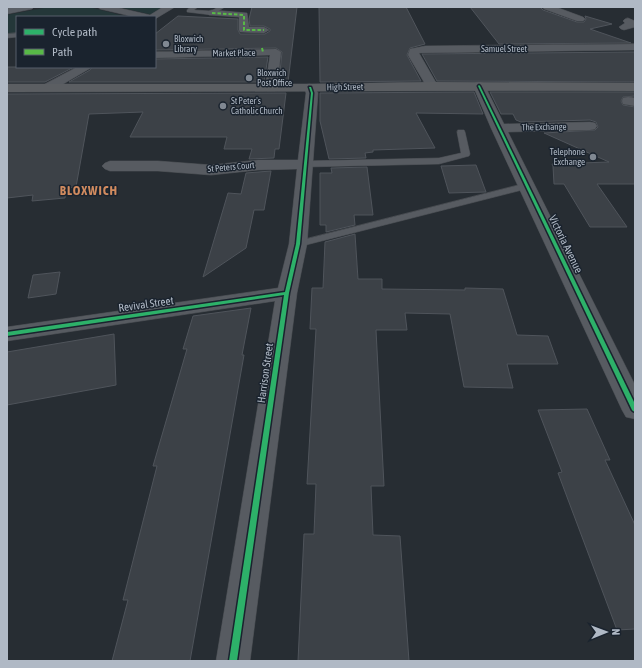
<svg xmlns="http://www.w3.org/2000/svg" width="642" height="668" font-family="'Asap Condensed',sans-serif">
	<rect width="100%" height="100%" fill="#272d33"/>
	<g fill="#243739">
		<path d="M49,7h40l39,10h-111v17l-10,1v-20z"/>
		<path d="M118,7h45l-10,7h-4z"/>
	</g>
	<g fill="#3c4147" stroke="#4f545b">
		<path d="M252,7h45l-9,75h-9l3,-30 -6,-4 -121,2v-16l23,-18 60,3v11l2,4h25l5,-3v-2l-6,-3h-14l-1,-7z"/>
		<path d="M319,7h87l19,37 -15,4 -3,7 14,26 -101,1z"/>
		<path d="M470,7h70l3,3 34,12h7l2,-3 -1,-3 27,8 -22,5 41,14 -132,1z"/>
		<path d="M635,52v30l-198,-1 -15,-27z"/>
		<path d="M268,57l-4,25h-195l21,-12 2,-3h63v-8z"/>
		<path d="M7,67h67l-29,15h-38z"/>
		<path d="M474,92l9,22 -67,-1 19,35 -62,2v2l-8,1 1,5 -37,1 -9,-38v-28z"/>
		<path d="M490,92h145v4l-12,1 -2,4 2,4 12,2v77h-38l30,43h-37l-26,-43h-10l-1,-18 -1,-2 57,-2 -65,-29 51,-3 3,-3 -2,-5 -6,-2 -69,2 -5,-2 -3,-6h-12z"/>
		<path d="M286,93l-7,56h-4l-1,9 -25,1 3,-10h-28l3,-12h-97l13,-25 -54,2 -13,73 -10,1 -1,10 -33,3 1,-6 -26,3v-104z"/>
		<path d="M476,165l10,27 -37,1 -8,-27z"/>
		<path d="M367,167l6,48h-19l1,10 -29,7v-7h-6v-52h12l-1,-5z"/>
		<path d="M271,171l-7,39h-10l-8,38 -43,29 25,-84 13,1 5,-21z"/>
		<path d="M355,234l3,45h24v10l83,1v-2l38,1 14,46 31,1 10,28h-51l6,24 -49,-1 -14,-73 -45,-1 2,17h-31l8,156h-13l2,49 27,1 9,125h-111l6,-127h10l2,-50h-9l9,-155h-6l2,-41h11l2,-46z"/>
		<path d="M60,272l-4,22 -28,4 5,-23z"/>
		<path d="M251,308l-9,47h2l-54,306h-78l16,-61h-5l34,-134h-4l34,-117h-4l10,-33z"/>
		<path d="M114,334l2,51 -109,20v-53z"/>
		<path d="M587,409l23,51h-5l30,65v104l-18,1 -59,-157 4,-1 -24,-62z"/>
	</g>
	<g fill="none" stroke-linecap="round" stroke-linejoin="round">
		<defs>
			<g id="lane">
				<path d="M191,7h7l-4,3 17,1 7,-4h7l-13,8 -25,-3v-2z"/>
				<path d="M17,33v4l-10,1v-4z"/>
				<path d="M458,130h6l1,2 5,22 -1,2 -30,8 -135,3 -5,-3 5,-3 135,-3 22,-5 -4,-21z"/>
				<path d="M527,183l5,3 -2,2 -232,59 -5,-3 1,-2z"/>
			</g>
			<g id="street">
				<path d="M98,7h17l35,8 13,-8h12l-20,12v-2h-20l-35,-8z"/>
				<path d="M542,7h14l27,10 2,2 -2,2h-6l-33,-12z"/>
				<path d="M212,10l35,3 2,14h15l5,3 -5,3 -24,-1 -1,-2v-13l-30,-2 -2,-2 2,-2z"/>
				<path d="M628,18l7,3v6l-11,3 -3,-1 -2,-2 6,-4 -2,-2 2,-2z"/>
				<path d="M635,44v6l-216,3 19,33 -2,3h-8l-20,-34 2,-6 15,-3z"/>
				<path d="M276,49l5,3 -4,36 -2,3h-8l-2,-3 5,-33 -115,3v-6z"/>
				<path d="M77,67h14l-2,2 -36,21h-8l-2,-3 2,-3z"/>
				<path d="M479,82l4,1 2,3 19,38 86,-2 5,1 2,3 -2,3 -5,1 -82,2 127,253v34l-9,-2 -4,-7 -131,-282 -18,-42 2,-3z"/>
				<path d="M310,84l4,1 4,8 -11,151 -10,49 -47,368h-34l59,-360 -268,40v-14l271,-39 11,-44 8,-75 -39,1 -47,5 -53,-4h-48l-5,-2 -3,-3 3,-3 5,-2h48l53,4 47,-5h40l8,-67 -2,-5 2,-3z"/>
				<path d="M628,97l7,1v8l-12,-2 -1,-3 1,-3z"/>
			</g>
			<path id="secondary" d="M14,7h20l-2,2 -25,5v-6z"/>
			<path id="highway" d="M432,82l203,1v8c-209,-1 -419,1 -628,1v-8h303z"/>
		</defs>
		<use href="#lane" stroke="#45494e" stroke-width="1"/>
		<use href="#street" stroke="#45494e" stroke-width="1"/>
		<use href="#secondary" stroke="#45494e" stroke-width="1"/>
		<use href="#highway" stroke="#44494f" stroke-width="1"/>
		<path stroke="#5a5f65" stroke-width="1" stroke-dasharray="1.5 1.5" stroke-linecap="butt" d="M445,7l3,1"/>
		<use href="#lane" fill="#575b61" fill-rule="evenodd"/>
		<use href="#street" fill="#575b61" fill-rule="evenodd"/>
		<use href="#secondary" fill="#5a5f66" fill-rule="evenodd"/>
		<use href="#highway" fill="#5b5e62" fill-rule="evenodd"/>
		<g stroke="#58b947" stroke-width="2" stroke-dasharray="3.5 2" stroke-linecap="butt">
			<path d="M212,13l32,2v15h20"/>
			<path d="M262,48l1,4"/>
		</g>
		<defs>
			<g id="cycleway">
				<path d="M479,85l1,1 155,318v8l-2,-1 -1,-1 -154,-324z"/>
				<path d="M309,87h2l2,6 -13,151 -11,49 -52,368h-8l55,-366 -277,41v-4l278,-40 11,-48 15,-151z"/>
			</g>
		</defs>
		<use href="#cycleway" stroke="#1a232e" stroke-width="3"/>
		<use href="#cycleway" fill="#2db169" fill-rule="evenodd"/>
	</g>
	<g fill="#808892" stroke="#1a232e" stroke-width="1.5">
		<circle cx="166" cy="44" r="4"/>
		<circle cx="249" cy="78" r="4"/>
		<circle cx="223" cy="106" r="4"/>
		<circle cx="593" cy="157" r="4"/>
	</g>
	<g text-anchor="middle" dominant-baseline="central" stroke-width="3" stroke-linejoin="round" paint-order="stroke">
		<g font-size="9" fill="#b0b9c5" stroke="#1a232e" text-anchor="start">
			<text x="174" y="39">Bloxwich<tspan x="174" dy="10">Library</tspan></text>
			<text x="257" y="73">Bloxwich<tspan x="257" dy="10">Post Office</tspan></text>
			<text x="231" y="101">St Peter's<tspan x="231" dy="10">Catholic Church</tspan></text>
			<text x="585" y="152" text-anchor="end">Telephone<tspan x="585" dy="10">Exchange</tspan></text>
		</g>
		<g font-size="9" fill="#b0b9c5" stroke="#1a232e">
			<text x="504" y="49">Samuel Street</text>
			<text transform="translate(234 53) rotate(-1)">Market Place</text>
			<text transform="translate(345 87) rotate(-1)">High Street</text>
			<text transform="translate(544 127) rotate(-1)">The Exchange</text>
			<text transform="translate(231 167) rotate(-5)">St Peters Court</text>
		</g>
		<g font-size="11" fill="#b0b9c5" stroke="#1a232e">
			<text transform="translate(566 244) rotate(64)">Victoria Avenue</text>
			<text transform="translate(146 304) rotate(-8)">Revival Street</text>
			<text transform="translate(265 373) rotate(-82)">Harrison Street</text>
		</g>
		<g font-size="13" font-weight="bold" letter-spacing="1" fill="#d18b5f" stroke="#1a232e">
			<text x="89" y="190">BLOXWICH</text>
		</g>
	</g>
	<rect width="642" height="668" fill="none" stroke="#b0b9c5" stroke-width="16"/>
	<rect x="16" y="16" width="140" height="52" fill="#1a232e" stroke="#565f6a"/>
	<rect x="24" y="29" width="20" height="6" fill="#2db169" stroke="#565f6a"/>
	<text x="52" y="36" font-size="12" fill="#b0b9c5">Cycle path</text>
	<rect x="24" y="49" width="20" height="6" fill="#58b947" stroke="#565f6a"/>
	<text x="52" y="56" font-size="12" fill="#b0b9c5">Path</text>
	<g transform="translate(606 632) rotate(89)" stroke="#1a232e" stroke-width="3" paint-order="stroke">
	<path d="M0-3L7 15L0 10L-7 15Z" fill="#b0b9c5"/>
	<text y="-6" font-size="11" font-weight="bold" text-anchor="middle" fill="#b0b9c5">N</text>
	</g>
</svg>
